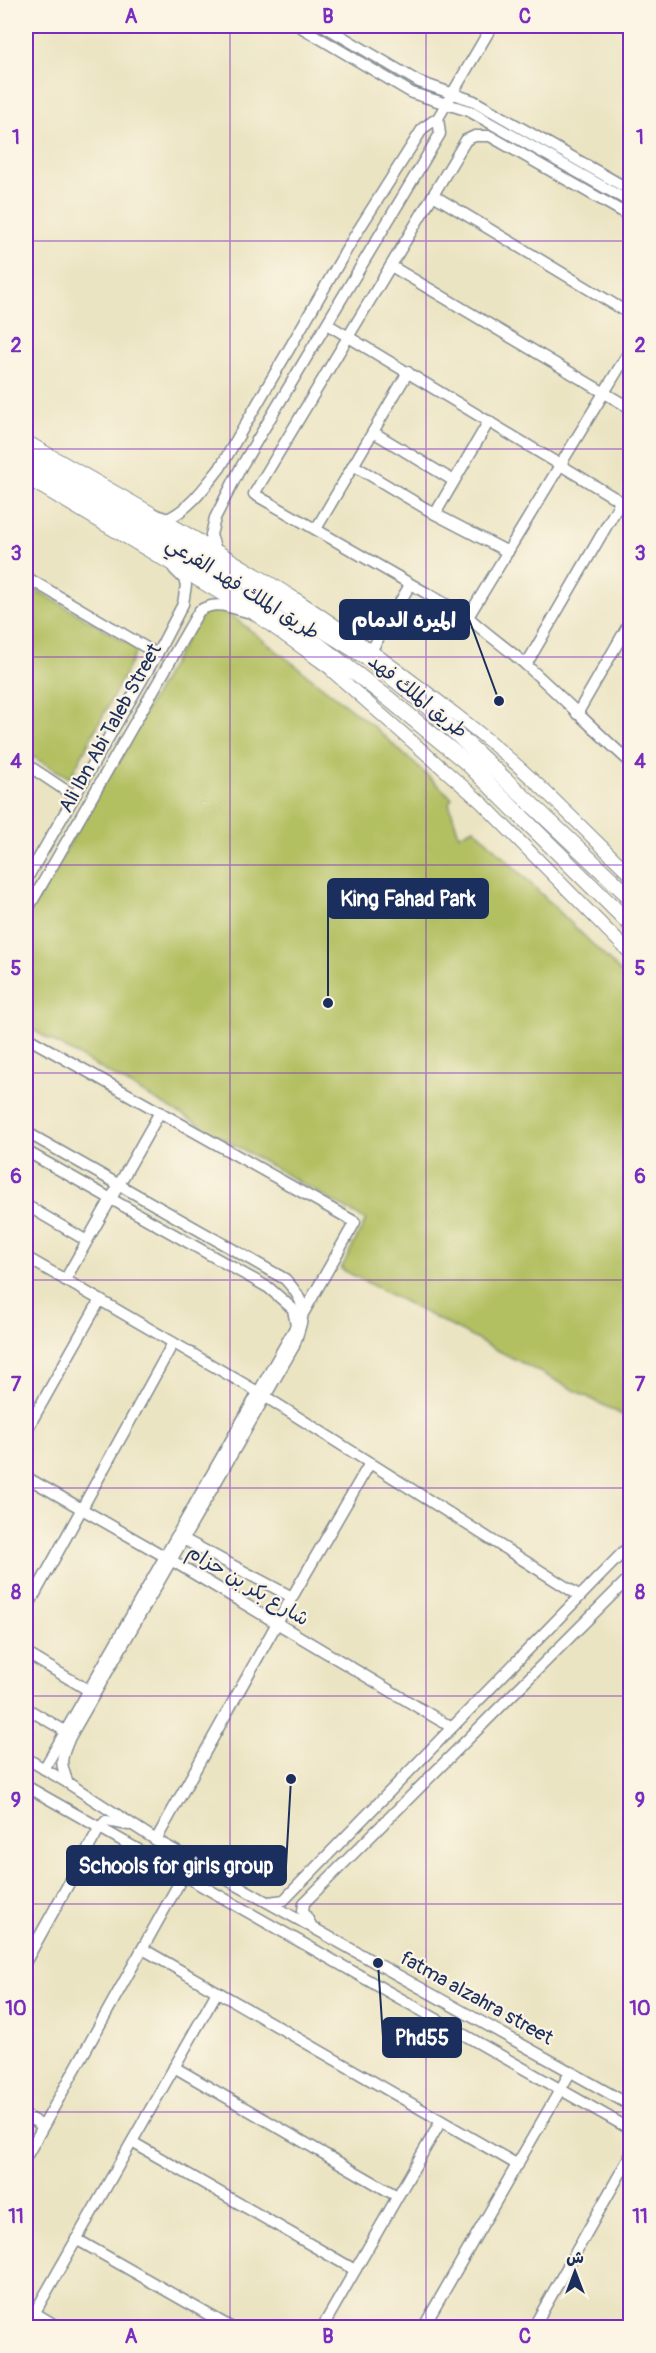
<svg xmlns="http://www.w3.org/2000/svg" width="656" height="2353" font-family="Pangolin,'Playpen Sans Arabic',sans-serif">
	<rect width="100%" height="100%" fill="#fcf5e5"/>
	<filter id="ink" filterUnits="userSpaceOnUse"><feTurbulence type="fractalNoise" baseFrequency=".0167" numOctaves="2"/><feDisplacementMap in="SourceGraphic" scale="12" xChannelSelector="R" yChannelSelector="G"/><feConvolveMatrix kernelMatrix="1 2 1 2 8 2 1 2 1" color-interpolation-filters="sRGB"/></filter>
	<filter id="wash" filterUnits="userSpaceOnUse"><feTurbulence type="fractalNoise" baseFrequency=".008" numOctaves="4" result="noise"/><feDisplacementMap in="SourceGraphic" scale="24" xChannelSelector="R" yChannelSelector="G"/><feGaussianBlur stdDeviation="1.35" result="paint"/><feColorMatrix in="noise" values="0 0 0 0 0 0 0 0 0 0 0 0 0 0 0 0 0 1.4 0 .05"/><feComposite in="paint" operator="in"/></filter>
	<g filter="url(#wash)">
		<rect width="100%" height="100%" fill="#ebe4c2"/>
		<g fill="#b3c062" stroke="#677860" stroke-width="1.5">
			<path d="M26,584l112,65 -68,129 -44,-25z"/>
			<path d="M223,609l150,117 79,72 -3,5 10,32 15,-7 156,153v438l-289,-150 25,-49 -340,-194v-106l176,-308z"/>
		</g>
	</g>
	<g filter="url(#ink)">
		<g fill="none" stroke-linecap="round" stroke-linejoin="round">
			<defs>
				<g id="minor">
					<path d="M299,26l113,67 57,18 161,91"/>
					<path d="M324,26l95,56 55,19 156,89"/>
					<path d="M433,195l197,119"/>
					<path d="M630,216l-140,-80h-15l-9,4 -212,354 214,123c18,17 39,31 57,47 36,32 69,66 105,98"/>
					<path d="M391,266l239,142"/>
					<path d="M327,324l303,183"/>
					<path d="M373,432l81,49"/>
					<path d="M353,465l82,49 73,38"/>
					<path d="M435,514l54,-93"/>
					<path d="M159,516l9,3c23,-12 36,-31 52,-51l134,-231 69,-109 15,-10 54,-92"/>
					<path d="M316,529l92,-157"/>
					<path d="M216,550l-5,-15 4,-17 26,-51 199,-333 -2,-16"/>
					<path d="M26,577l131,77"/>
					<path d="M468,617l162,-267"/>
					<path d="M371,651l39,-66"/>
					<path d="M526,665l95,-164"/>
					<path d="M577,714l53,-92"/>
					<path d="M26,764l48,32"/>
					<path d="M26,880l131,-226 26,-50 3,-19 -2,-6 -10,-10"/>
					<path d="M26,912l173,-301c16,-11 30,-4 48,1"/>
					<path d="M26,1037l329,185 -51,90"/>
					<path d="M26,1132l259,147c25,27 19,35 9,67l-224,391c-9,21 -11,24 -2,46"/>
					<path d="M26,1151l243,137 24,21 3,17 -252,443"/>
					<path d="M26,1205l61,36"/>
					<path d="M26,1257l232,135 322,204"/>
					<path d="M65,1280l95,-168"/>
					<path d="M26,1431l74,-131"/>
					<path d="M26,1477l145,83 280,167"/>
					<path d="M183,1539l109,58"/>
					<path d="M26,1610l147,-267"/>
					<path d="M26,1653l62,37"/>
					<path d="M26,1708l39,23"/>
					<path d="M26,1758l42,25 88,57 474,265"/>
					<path d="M26,1786l604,343"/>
					<path d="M156,1840l121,-217 93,-160"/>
					<path d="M269,1902l15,-2 346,-355"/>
					<path d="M311,1925l-8,-14 1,-8 326,-326"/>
					<path d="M143,1949l375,216"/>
					<path d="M26,1961l74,-134 6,-6 23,4"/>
					<path d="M174,2067l223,129"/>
					<path d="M26,2116l17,10"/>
					<path d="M132,2142l223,128"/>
					<path d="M26,2157l157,-281"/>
					<path d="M76,2239l156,89"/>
					<path d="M35,2313l25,15"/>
					<path d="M26,2328l191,-336"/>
					<path d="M322,2328l119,-207"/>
					<path d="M423,2328l148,-257"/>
					<path d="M533,2328l97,-172"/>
				</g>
				<g id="major">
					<path d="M26,441c91,53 184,103 273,160 58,38 114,80 169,123 58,45 109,99 162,150"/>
					<path d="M26,478l227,135 65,46"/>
					<path d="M333,672l149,131 148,150"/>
				</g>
				<g id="highway">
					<path d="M26,454l218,126 128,81 56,46 202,190"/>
					<path d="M26,465l57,32 234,147 72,55 78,64 163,161"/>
					<path d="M313,654l29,21"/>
				</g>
			</defs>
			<use href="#minor" stroke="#838a90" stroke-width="13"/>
			<use href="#major" stroke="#838a90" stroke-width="14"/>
			<use href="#highway" stroke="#838a90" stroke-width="17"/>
			<use href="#minor" stroke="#fff" stroke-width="10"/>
			<use href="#major" stroke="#fff" stroke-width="12"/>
			<use href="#highway" stroke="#fff" stroke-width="15"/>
		</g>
	</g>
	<path fill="none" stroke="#7b2cbf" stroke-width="1.5" stroke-opacity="0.55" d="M230,26v2302M426,26v2302M26,241h604M26,449h604M26,657h604M26,865h604M26,1073h604M26,1280h604M26,1488h604M26,1696h604M26,1904h604M26,2112h604"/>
	<g text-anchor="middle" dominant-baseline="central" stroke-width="4.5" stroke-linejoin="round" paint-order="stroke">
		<g font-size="20" fill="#1b2f5e" stroke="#fcf5e5">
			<text transform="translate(243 588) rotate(32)">طريق الملك فهد الفرعي</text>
			<text transform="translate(418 696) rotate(39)">طريق الملك فهد</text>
			<text transform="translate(110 728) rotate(-61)">Ali Ibn Abi Taleb Street</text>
			<text transform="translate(248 1585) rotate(31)">شارع بكر بن حزام</text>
			<text transform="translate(477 1998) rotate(29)">fatma alzahra street</text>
		</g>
	</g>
	<path fill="none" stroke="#1b2f5e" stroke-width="2" d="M499 701L469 619M328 1003L328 899M291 1779L286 1866M378 1963L383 2037"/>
	<g fill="#1b2f5e" stroke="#fcf5e5" stroke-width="2">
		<circle cx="499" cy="701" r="6"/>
		<circle cx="328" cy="1003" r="6"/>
		<circle cx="291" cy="1779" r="6"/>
		<circle cx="378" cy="1963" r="6"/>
	</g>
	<g fill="#1b2f5e" stroke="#1b2f5e" stroke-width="2">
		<rect x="340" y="600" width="129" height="39" rx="6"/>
		<rect x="328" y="879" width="160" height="39" rx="6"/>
		<rect x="67" y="1846" width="219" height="39" rx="6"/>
		<rect x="383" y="2018" width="78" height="39" rx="6"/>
	</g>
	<g font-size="21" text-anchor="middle" font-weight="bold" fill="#fff">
		<text x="404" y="627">الميره الدمام</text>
		<text x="408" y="906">King Fahad Park</text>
		<text x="176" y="1873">Schools for girls group</text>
		<text x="422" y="2045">Phd55</text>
	</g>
	<rect width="656" height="2353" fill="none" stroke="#fcf5e5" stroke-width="66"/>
	<g transform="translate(575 2272)" stroke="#fcf5e5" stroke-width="4.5" paint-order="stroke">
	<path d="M0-4.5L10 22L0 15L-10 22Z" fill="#1b2f5e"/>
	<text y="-9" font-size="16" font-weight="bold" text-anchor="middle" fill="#1b2f5e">ش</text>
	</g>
	<rect x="33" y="33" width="590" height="2287" fill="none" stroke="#7b2cbf" stroke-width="2"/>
	<g font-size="20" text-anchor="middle" font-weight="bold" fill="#7b2cbf">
		<text x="131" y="23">A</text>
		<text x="328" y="23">B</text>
		<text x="525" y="23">C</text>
		<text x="16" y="144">1</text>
		<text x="640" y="144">1</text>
		<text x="16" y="352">2</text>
		<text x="640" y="352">2</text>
		<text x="16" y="560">3</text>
		<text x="640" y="560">3</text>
		<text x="16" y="768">4</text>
		<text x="640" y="768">4</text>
		<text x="16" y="975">5</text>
		<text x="640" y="975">5</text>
		<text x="16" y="1183">6</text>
		<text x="640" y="1183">6</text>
		<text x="16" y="1391">7</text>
		<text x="640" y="1391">7</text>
		<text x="16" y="1599">8</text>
		<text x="640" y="1599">8</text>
		<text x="16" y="1807">9</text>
		<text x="640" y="1807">9</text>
		<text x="16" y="2015">10</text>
		<text x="640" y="2015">10</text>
		<text x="16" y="2223">11</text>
		<text x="640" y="2223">11</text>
		<text x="131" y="2343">A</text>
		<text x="328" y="2343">B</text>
		<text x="525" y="2343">C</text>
	</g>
</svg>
